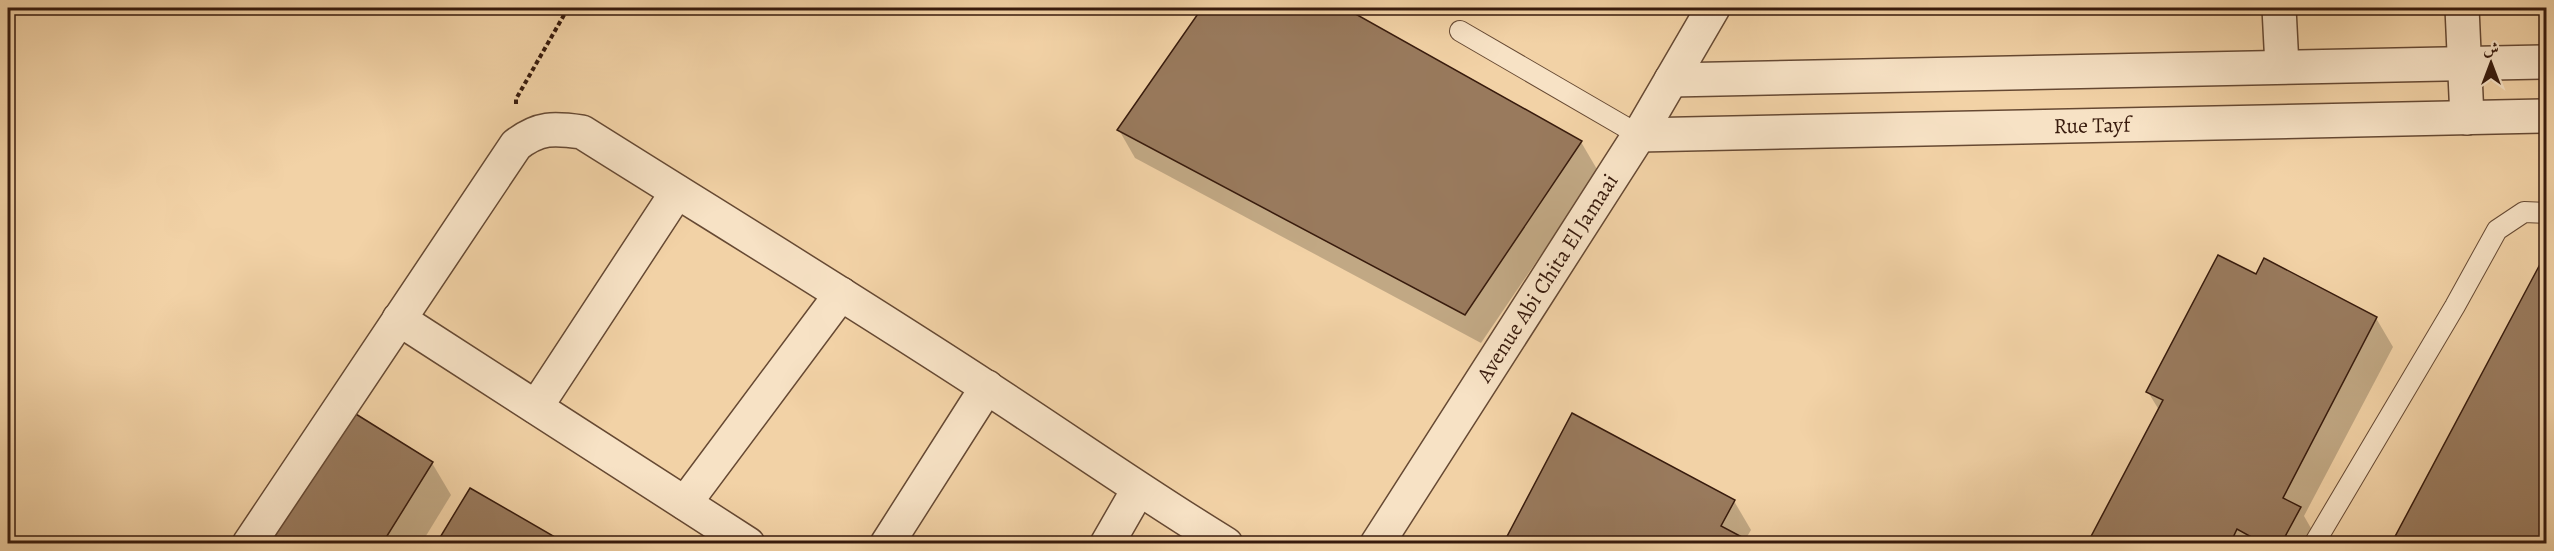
<svg xmlns="http://www.w3.org/2000/svg" width="2554" height="551" font-family="Alegreya,Amiri,serif">
	<rect width="100%" height="100%" fill="#f2d2a6"/>
	<filter id="stains"><feTurbulence type="fractalNoise" baseFrequency=".00333" numOctaves="4"/><feColorMatrix values="0 0 0 0 .2 0 0 0 0 .09 0 0 0 0 .02 0 0 0 .5 -.17"/></filter>
	<radialGradient id="worn" r=".72"><stop offset=".6" stop-color="#630" stop-opacity="0"/><stop offset="1" stop-color="#630" stop-opacity=".3"/></radialGradient>
	<g fill="#0003">
		<path d="M1204,8h138l239,134 17,29 -117,172 -346,-185 -16,-28z"/>
		<path d="M2546,256v288h-153z"/>
		<path d="M2257,276l119,42 17,29 -89,169 12,21 -3,7h-224l70,-134 -11,-18z"/>
		<path d="M432,463l19,32 -30,49h-153z"/>
		<path d="M1734,501l17,29 -6,10 -240,4z"/>
	</g>
	<g fill="#997a5d" stroke="#381b0d" stroke-width="1.5">
		<path d="M1202,8h143l237,133 -117,174 -348,-185z"/>
		<path d="M2546,253v291h-155z"/>
		<path d="M2218,255l38,19 8,-16 113,59 -94,181 18,9 -20,37h-17l-27,-15 -7,15h-143l76,-144 -17,-8z"/>
		<path d="M351,411l82,51 -51,82h-116z"/>
		<path d="M1572,413l163,87 -14,26 34,18h-252z"/>
		<path d="M470,488l85,49 -3,7h-116z"/>
		<path d="M555,537l11,7h-14z"/>
	</g>
	<g fill="none" stroke-linecap="round" stroke-linejoin="round">
		<defs>
			<g id="service">
				<path d="M1460,31l179,104"/>
				<path d="M2314,544l141,-238 42,-76 27,-18 22,1"/>
			</g>
			<g id="minor">
				<path d="M2279,8l3,58"/>
				<path d="M2462,8l5,110"/>
				<path d="M399,319l349,225"/>
				<path d="M536,407l141,-215"/>
				<path d="M685,503l156,-209"/>
				<path d="M249,544l267,-399c23,-18 38,-17 66,-13 135,85 271,168 404,255 80,52 158,107 240,157"/>
				<path d="M887,544l100,-157"/>
				<path d="M1107,544l31,-54"/>
			</g>
			<g id="tertiary">
				<path d="M1671,80l875,-18"/>
				<path id="s1" d="M1639,135l907,-19"/>
				<path id="s2" d="M1377,544l262,-409 74,-127"/>
			</g>
		</defs>
		<use href="#service" stroke="#664933" stroke-width="22"/>
		<use href="#minor" stroke="#664933" stroke-width="36"/>
		<use href="#tertiary" stroke="#664933" stroke-width="36"/>
		<path stroke="#381b0d" stroke-width="4" stroke-dasharray="4.5 3" stroke-linecap="butt" d="M516,104v-5l52,-91"/>
		<use href="#service" stroke="#f7e2c5" stroke-width="20"/>
		<use href="#minor" stroke="#f7e2c5" stroke-width="33"/>
		<use href="#tertiary" stroke="#f7e2c5" stroke-width="33"/>
	</g>
	<g text-anchor="middle" dominant-baseline="central" stroke-width="4.5" stroke-linejoin="round" paint-order="stroke">
		<g font-size="22" fill="#381b0d" stroke="#f7e2c5">
			<text stroke="none"><textPath href="#s1" startOffset="453">Rue Tayf</textPath></text>
			<text stroke="none"><textPath href="#s2" startOffset="316">Avenue Abi Chita El Jamaai</textPath></text>
		</g>
	</g>
	<rect width="2554" height="551" fill="none" stroke="#f2d2a6" stroke-width="30"/>
	<rect x="9" y="9" width="2536" height="533" fill="none" stroke="#381b0d" stroke-width="3"/>
	<rect x="15" y="15" width="2524" height="521" fill="none" stroke="#381b0d" stroke-width="1.5"/>
	<g transform="translate(2491 63)" stroke="#f7e2c5" stroke-width="4.5" paint-order="stroke">
	<path d="M0-4.5L10 22L0 15L-10 22Z" fill="#381b0d"/>
	<text y="-9" font-size="16" font-weight="bold" text-anchor="middle" fill="#381b0d">ش</text>
	</g>
	<rect width="100%" height="100%" filter="url(#stains)"/>
	<rect width="100%" height="100%" fill="url(#worn)"/>
</svg>
